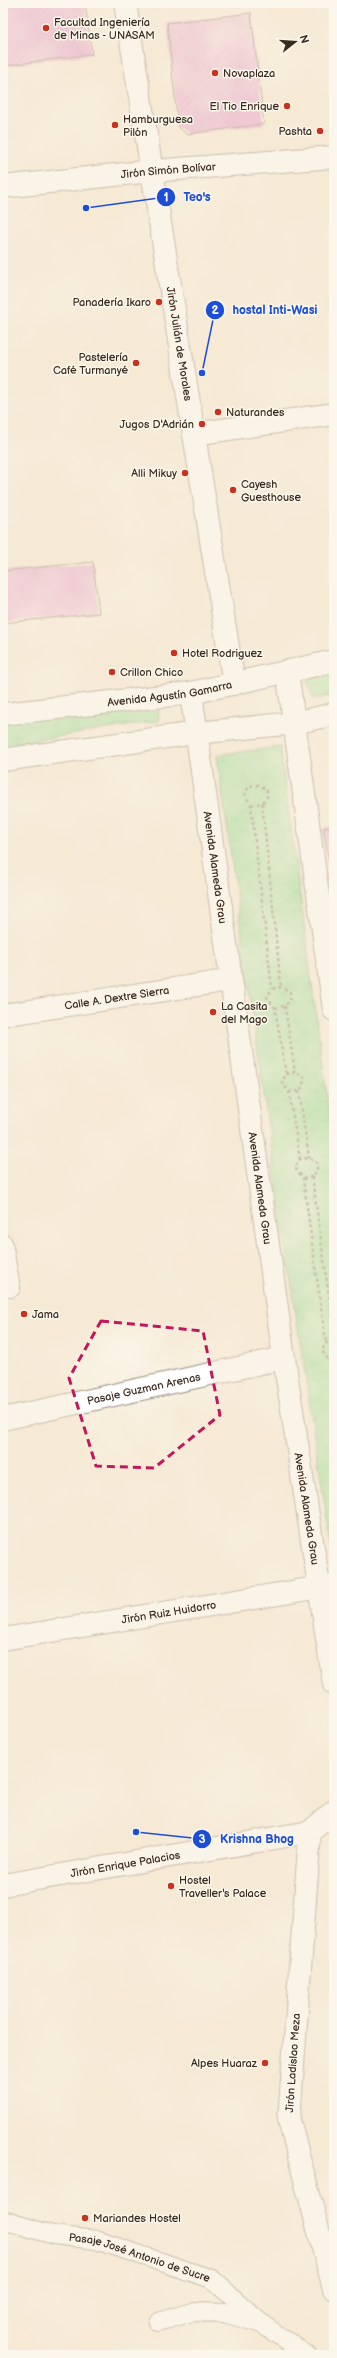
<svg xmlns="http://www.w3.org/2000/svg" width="337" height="2358" font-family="'Balsamiq Sans',sans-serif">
	<defs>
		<pattern id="grass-tufts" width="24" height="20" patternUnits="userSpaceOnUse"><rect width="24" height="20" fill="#9adf97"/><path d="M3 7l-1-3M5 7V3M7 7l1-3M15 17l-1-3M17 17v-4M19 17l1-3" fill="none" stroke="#86c082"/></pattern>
		<pattern id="park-crowns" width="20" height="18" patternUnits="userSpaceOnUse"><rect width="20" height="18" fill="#9adf97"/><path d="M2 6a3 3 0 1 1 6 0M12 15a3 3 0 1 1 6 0" fill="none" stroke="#86c082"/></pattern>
		<pattern id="building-hatch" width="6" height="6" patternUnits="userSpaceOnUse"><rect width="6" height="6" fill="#eca5d5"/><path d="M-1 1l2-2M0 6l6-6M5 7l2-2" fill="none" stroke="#c087ac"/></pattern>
	</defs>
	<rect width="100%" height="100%" fill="#fbf7ec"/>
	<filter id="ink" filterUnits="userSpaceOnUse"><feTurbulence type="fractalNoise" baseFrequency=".025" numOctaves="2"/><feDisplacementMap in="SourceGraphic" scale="8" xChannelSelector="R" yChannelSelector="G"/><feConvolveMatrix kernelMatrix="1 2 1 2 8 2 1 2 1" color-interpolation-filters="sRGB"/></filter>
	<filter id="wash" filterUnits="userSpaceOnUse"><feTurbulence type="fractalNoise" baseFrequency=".012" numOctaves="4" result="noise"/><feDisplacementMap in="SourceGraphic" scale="16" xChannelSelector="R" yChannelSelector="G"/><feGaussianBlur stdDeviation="0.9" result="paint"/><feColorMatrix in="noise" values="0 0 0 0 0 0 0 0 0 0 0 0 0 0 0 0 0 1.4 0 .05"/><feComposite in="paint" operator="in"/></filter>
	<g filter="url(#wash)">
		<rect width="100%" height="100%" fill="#f6ead5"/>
		<g fill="url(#grass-tufts)" stroke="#6a845a">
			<path d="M334,668v27l-20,4 -10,-25z"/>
			<path d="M158,701l1,20 -156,24v-23z"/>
		</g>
		<path fill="url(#park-crowns)" stroke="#6a845a" d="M280,747l54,401v418l-58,-384 -59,-427z"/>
		<g id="blocks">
			<g fill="url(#building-hatch)">
				<path d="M3,3h82l7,51 -89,12z"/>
				<path d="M251,13l13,111 -77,10 -9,-7 -11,-104z"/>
				<path d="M93,562l6,51 -96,10v-52z"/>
				<path d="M334,826v57h-1l-10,-55z"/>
			</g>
		</g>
	</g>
	<g filter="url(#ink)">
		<use href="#blocks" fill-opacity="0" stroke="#988a7a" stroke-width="1"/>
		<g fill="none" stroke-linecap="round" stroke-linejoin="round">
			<defs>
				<g id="service">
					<path d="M3,1243l8,45"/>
					<path id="s1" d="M3,2220l50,15 43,5 116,39 50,45"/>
					<path d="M158,2322l34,-10 32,1 38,11 45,31"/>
				</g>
				<path id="pedestrian" d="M194,434l140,-20"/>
				<g id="minor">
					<path id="s2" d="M125,3l109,681"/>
					<path id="s3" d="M3,187l149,-16 182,-14"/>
					<path d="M287,671l47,339"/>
					<path id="s4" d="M191,693l93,665 50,326"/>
					<path id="s5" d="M3,1015l228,-35"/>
					<path id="s6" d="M3,1419l281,-61"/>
					<path id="s7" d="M3,1639l331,-54"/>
					<path d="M310,1832l-21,288 45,169"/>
					<path id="s8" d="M3,1885l307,-53 24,-21"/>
				</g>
				<g id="secondary">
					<path id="s9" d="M3,714l188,-21 143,-32"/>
					<path d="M3,760l193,-27 99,-10 39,-9"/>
				</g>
			</defs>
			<use href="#service" stroke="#988a7a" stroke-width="20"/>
			<use href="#pedestrian" stroke="#988a7a" stroke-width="24"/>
			<use href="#minor" stroke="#988a7a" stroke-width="24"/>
			<use href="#secondary" stroke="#988a7a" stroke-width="24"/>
			<g stroke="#988a7a" stroke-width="2.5" stroke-dasharray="3 3" stroke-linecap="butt">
				<path d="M159,3v3l16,-3"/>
				<path d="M262,803l19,184"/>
				<path d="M251,805l11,-2 5,-5v-9l-9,-4 -9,1 -4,8 6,11 21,184"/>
				<path d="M285,1006l10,66"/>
				<path d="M275,1008l10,-2 5,-6v-8l-9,-5 -9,2 -5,8 8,11 11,66"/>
				<path d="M299,1091l10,67"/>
				<path d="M289,1092l10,-1 4,-5 1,-10 -9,-4 -9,2 -4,8 7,10 11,67"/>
				<path d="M312,1177l22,153"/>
				<path d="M303,1178l9,-1 5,-6v-8l-8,-5 -9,1 -5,9 8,10 23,165"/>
				<path d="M334,1342l-8,1 -4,8 7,10 5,35"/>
				<path d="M329,1361h5"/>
			</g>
			<use href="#service" stroke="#fff" stroke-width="18"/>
			<use href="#pedestrian" stroke="#fff" stroke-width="22"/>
			<use href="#minor" stroke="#fff" stroke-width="22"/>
			<use href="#secondary" stroke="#fff" stroke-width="22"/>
		</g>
	</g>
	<path d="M0 0H337V2358H0ZM101,1321l102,10 17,84 -66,53 -58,-2 -27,-88z" fill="#f6ead5" fill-opacity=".55" fill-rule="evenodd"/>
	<path fill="none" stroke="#c2185b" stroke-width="3" stroke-dasharray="8 5" stroke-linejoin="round" d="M101,1321l102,10 17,84 -66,53 -58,-2 -27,-88z"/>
	<g fill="#c8321e" stroke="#fbf7ec" stroke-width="1.5">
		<circle cx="46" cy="28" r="4"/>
		<circle cx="215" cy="73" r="4"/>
		<circle cx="287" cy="106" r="4"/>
		<circle cx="115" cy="125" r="4"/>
		<circle cx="320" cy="131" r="4"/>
		<circle cx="159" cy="302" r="4"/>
		<circle cx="136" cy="363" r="4"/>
		<circle cx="218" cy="412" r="4"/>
		<circle cx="202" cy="424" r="4"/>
		<circle cx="185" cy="473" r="4"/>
		<circle cx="233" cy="490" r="4"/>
		<circle cx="174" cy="653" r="4"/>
		<circle cx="112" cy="672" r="4"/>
		<circle cx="213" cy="1012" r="4"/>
		<circle cx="24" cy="1314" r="4"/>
		<circle cx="171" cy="1886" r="4"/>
		<circle cx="265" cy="2063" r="4"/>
		<circle cx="85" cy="2218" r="4"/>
	</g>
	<g text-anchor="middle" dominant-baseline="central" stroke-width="3" stroke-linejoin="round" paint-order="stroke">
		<g font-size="11" fill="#3b2a1e" stroke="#fbf7ec" text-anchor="start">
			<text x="54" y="22">Facultad Ingeniería<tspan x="54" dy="13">de Minas - UNASAM</tspan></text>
			<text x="223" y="73">Novaplaza</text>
			<text x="279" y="106" text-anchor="end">El Tio Enrique</text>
			<text x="123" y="119">Hamburguesa<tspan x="123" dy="13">Pilón</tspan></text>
			<text x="312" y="131" text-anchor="end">Pashta</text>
			<text x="151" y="302" text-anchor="end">Panadería Ikaro</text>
			<text x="128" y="357" text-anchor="end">Pastelería<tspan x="128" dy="13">Café Turmanyé</tspan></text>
			<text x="226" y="412">Naturandes</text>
			<text x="194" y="424" text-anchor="end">Jugos D'Adrián</text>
			<text x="177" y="473" text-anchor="end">Alli Mikuy</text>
			<text x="241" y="484">Cayesh<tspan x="241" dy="13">Guesthouse</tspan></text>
			<text x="182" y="653">Hotel Rodriguez</text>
			<text x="120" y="672">Crillon Chico</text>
			<text x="221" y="1006">La Casita<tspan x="221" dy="13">del Mago</tspan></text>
			<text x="32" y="1314">Jama</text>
			<text x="179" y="1880">Hostel<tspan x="179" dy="13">Traveller's Palace</tspan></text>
			<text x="257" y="2063" text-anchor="end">Alpes Huaraz</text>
			<text x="93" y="2218">Mariandes Hostel</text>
		</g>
		<g font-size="11" fill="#3b2a1e" stroke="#fbf7ec">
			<text stroke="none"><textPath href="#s3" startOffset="166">Jirón Simón Bolívar</textPath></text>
			<text stroke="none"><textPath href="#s2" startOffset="345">Jirón Julián de Morales</textPath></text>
			<text stroke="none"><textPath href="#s9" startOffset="168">Avenida Agustín Gamarra</textPath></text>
			<text stroke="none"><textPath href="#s4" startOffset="176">Avenida Alameda Grau</textPath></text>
			<text stroke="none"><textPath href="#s5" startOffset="115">Calle A. Dextre Sierra</textPath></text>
			<text stroke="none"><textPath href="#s4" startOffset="500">Avenida Alameda Grau</textPath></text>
			<text stroke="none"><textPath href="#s6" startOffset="144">Pasaje Guzman Arenas</textPath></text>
			<text stroke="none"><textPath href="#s4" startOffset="824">Avenida Alameda Grau</textPath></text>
			<text stroke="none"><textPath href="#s7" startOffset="168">Jirón Ruiz Huidorro</textPath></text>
			<text stroke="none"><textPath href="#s8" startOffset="124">Jirón Enrique Palacios</textPath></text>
			<text transform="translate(293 2063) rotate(-86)">Jirón Ladislao Meza</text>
			<text stroke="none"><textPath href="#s1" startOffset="142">Pasaje José Antonio de Sucre</textPath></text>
		</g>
	</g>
	<path fill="none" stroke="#1d4ed8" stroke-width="1.5" d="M86 208L166 197M202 373L215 310M136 1832L202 1839"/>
	<g fill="#1d4ed8" stroke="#fbf7ec" stroke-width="1.5">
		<circle cx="86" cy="208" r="4"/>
		<circle cx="202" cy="373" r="4"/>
		<circle cx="136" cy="1832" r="4"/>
		<circle cx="166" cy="197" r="10"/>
		<circle cx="215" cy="310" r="10"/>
		<circle cx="202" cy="1839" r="10"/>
	</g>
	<g font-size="12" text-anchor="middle" font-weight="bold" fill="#fff">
		<text x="166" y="201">1</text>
		<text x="215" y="314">2</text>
		<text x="202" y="1843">3</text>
	</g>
	<g font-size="12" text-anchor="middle" font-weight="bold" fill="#1d4ed8" stroke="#fbf7ec" stroke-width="3" stroke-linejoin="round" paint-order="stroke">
		<text x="197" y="201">Teo's</text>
		<text x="275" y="314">hostal Inti-Wasi</text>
		<text x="257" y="1843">Krishna Bhog</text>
	</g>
	<rect width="337" height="2358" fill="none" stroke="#fbf7ec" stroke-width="16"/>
	<g transform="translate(295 42) rotate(73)" stroke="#fbf7ec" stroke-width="3" paint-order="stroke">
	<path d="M0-3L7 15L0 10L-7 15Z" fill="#3b2a1e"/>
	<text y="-6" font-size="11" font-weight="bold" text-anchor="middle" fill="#3b2a1e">N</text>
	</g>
</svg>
